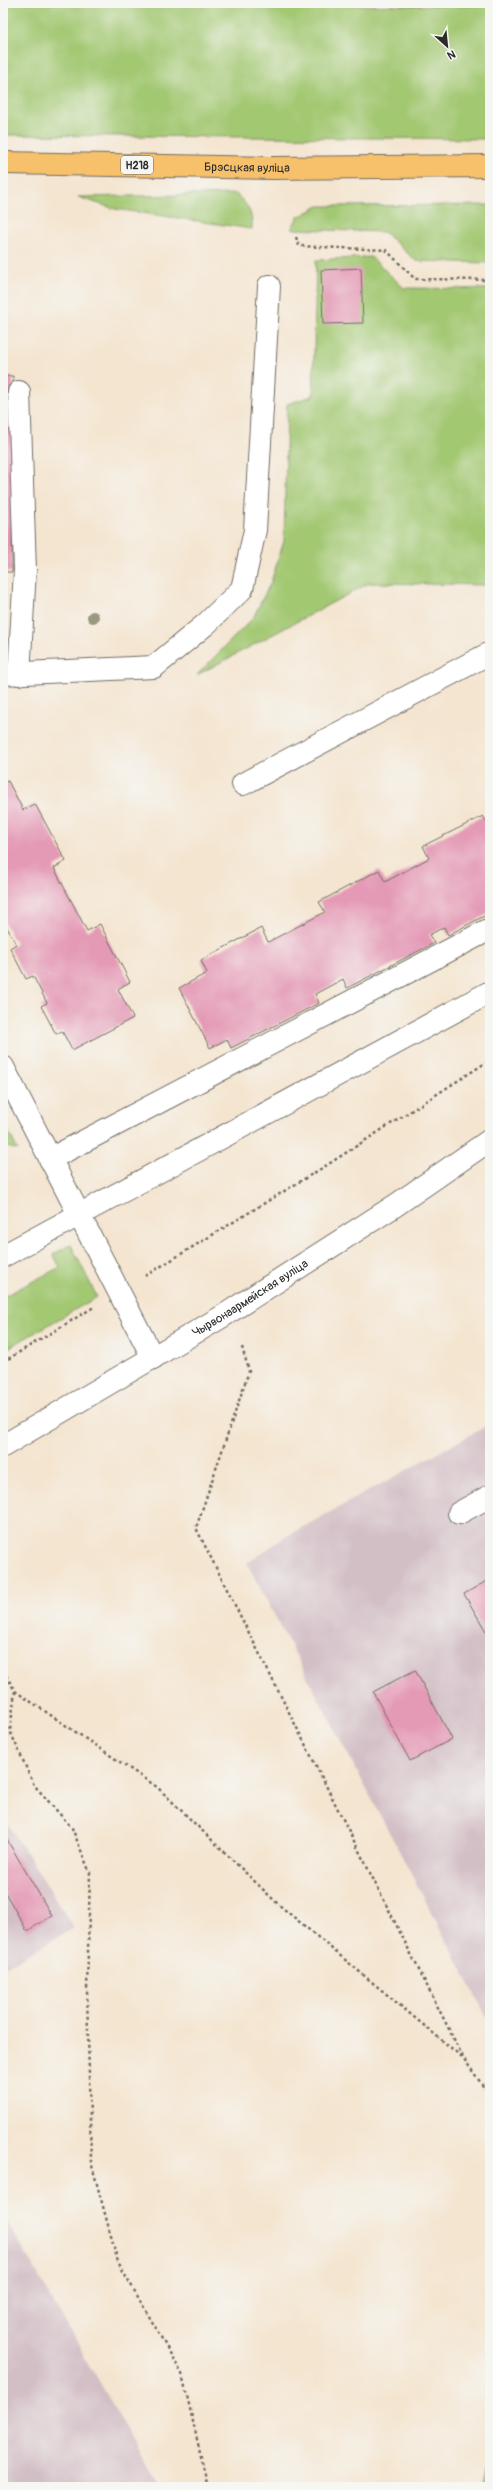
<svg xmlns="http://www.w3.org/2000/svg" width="493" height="2490" font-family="Pangolin,sans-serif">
	<rect width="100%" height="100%" fill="#f6f6f2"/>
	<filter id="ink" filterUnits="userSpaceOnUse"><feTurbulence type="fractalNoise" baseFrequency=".025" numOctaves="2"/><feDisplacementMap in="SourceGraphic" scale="8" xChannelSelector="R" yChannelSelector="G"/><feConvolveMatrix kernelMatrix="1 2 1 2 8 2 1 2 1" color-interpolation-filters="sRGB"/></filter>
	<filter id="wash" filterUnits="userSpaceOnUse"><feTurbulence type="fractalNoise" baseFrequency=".012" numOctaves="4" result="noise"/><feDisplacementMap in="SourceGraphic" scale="16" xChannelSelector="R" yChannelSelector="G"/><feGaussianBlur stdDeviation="0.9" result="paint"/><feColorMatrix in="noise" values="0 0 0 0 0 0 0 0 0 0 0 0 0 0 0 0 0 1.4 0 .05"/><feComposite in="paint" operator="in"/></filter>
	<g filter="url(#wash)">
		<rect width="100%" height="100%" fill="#f4e5d0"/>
		<g fill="#d2bec5">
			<path d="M490,1424v599l-243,-460 38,-26z"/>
			<path d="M3,1816l71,112 -71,40z"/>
			<path d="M3,2214l157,273h-157z"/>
		</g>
		<g fill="#a3c872" stroke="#677a4e">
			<path d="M3,3l487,3v133l-487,-4z"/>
			<path d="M236,194c12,11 17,19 16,35l-137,-20 -37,-12z"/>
			<path d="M490,205v58l-74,-2 -32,-29 -93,-3 7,-12 21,-11z"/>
			<path d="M371,257l33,31 86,1v296l-121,-2 -172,92 56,-57 18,-36 13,-41 3,-137 26,-8 3,-136z"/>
			<path d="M3,1122l15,28 -15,-4z"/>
			<path d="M71,1245l26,52 -94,54v-54l57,-30 -7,-13z"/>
		</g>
		<path fill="#82ac64" stroke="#566c48" d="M490,2451v36h-7z"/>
		<g id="blocks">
			<g fill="#e499b5">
				<path d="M361,268l2,55 -40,1 -2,-54z"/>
				<path d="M3,376h10l-1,196h-9z"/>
				<path d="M8,781l15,29 12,-6 31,57 -12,7 33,63 13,-7 30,58 -12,7 15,29 -61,32 -10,-19 -6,3 -15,-28 6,-3 -14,-27 -7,3 -16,-31 6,-4 -13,-24v-137z"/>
				<path d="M483,816l7,11v86l-42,22 -4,-8 -15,8 5,8 -87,45 -4,-9 -28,15 4,9 -88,45 -4,-9 -17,9 -31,-60 28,-15 -6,-13 60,-32 7,14 57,-30 -6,-10 60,-32 6,12 44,-24 -6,-12z"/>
				<path d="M490,1579v59l-26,-44z"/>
				<path d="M415,1670l37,69 -42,22 -37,-69z"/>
				<path d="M3,1833l49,83 -25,15 -24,-42z"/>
			</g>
		</g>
	</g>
	<g filter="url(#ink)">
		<use href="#blocks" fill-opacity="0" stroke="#716c65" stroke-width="1"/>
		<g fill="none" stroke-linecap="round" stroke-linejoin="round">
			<defs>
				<g id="minor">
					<path d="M3,674l151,-7 52,-43 36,-35 13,-59 14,-244"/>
					<path d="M19,674l6,-104 -6,-178"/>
					<path d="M243,784l247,-131"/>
					<path d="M3,1067l150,291"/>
					<path d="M50,1159l440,-230"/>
					<path d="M3,1256l487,-264"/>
					<path id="s1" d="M3,1446l220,-130 173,-111 94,-65"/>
					<path d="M459,1513l31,-17"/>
				</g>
				<g id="major">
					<path id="s2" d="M3,163l268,5 219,-2"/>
				</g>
			</defs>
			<use href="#minor" stroke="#716c65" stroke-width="24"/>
			<use href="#major" stroke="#716c65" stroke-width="24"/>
			<g stroke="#716c65" stroke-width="2.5" stroke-dasharray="3 3" stroke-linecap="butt">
				<path d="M296,237l3,9 87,4 29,29 75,1"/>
				<path d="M145,1276l182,-111 163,-105"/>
				<path d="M242,1347l7,24 -53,157 268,531 26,37"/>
				<path d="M3,1362l91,-55"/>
				<path d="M3,1670l12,21 142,96 121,117 184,153"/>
				<path d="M15,1691l-5,40 24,54 38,43 18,45 -3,117 4,172 27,100 64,112 26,113"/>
			</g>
			<use href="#minor" stroke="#fff" stroke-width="22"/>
			<use href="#major" stroke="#f7c06b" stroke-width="22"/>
		</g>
		<circle fill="#999981" cx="93" cy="617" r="6"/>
	</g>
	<g text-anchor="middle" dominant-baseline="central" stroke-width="3" stroke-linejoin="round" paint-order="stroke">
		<rect fill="#f6f6f2" stroke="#686867" stroke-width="1" x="121" y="156" width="32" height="18" rx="3"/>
		<g font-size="11" font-weight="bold" fill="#2b2b2b">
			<text x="137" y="165">Н218</text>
		</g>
		<g font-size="12" fill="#2b2b2b" stroke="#f6f6f2">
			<text stroke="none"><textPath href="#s2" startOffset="244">Брэсцкая вуліца</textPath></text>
			<text stroke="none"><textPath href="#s1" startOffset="288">Чырвонаармейская вуліца</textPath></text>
		</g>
	</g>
	<rect width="493" height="2490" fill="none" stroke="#f6f6f2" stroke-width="16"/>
	<g transform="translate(447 46) rotate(153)" stroke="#f6f6f2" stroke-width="3" paint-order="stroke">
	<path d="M0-3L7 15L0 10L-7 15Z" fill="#2b2b2b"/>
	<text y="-6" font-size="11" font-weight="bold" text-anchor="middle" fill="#2b2b2b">N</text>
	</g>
</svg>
